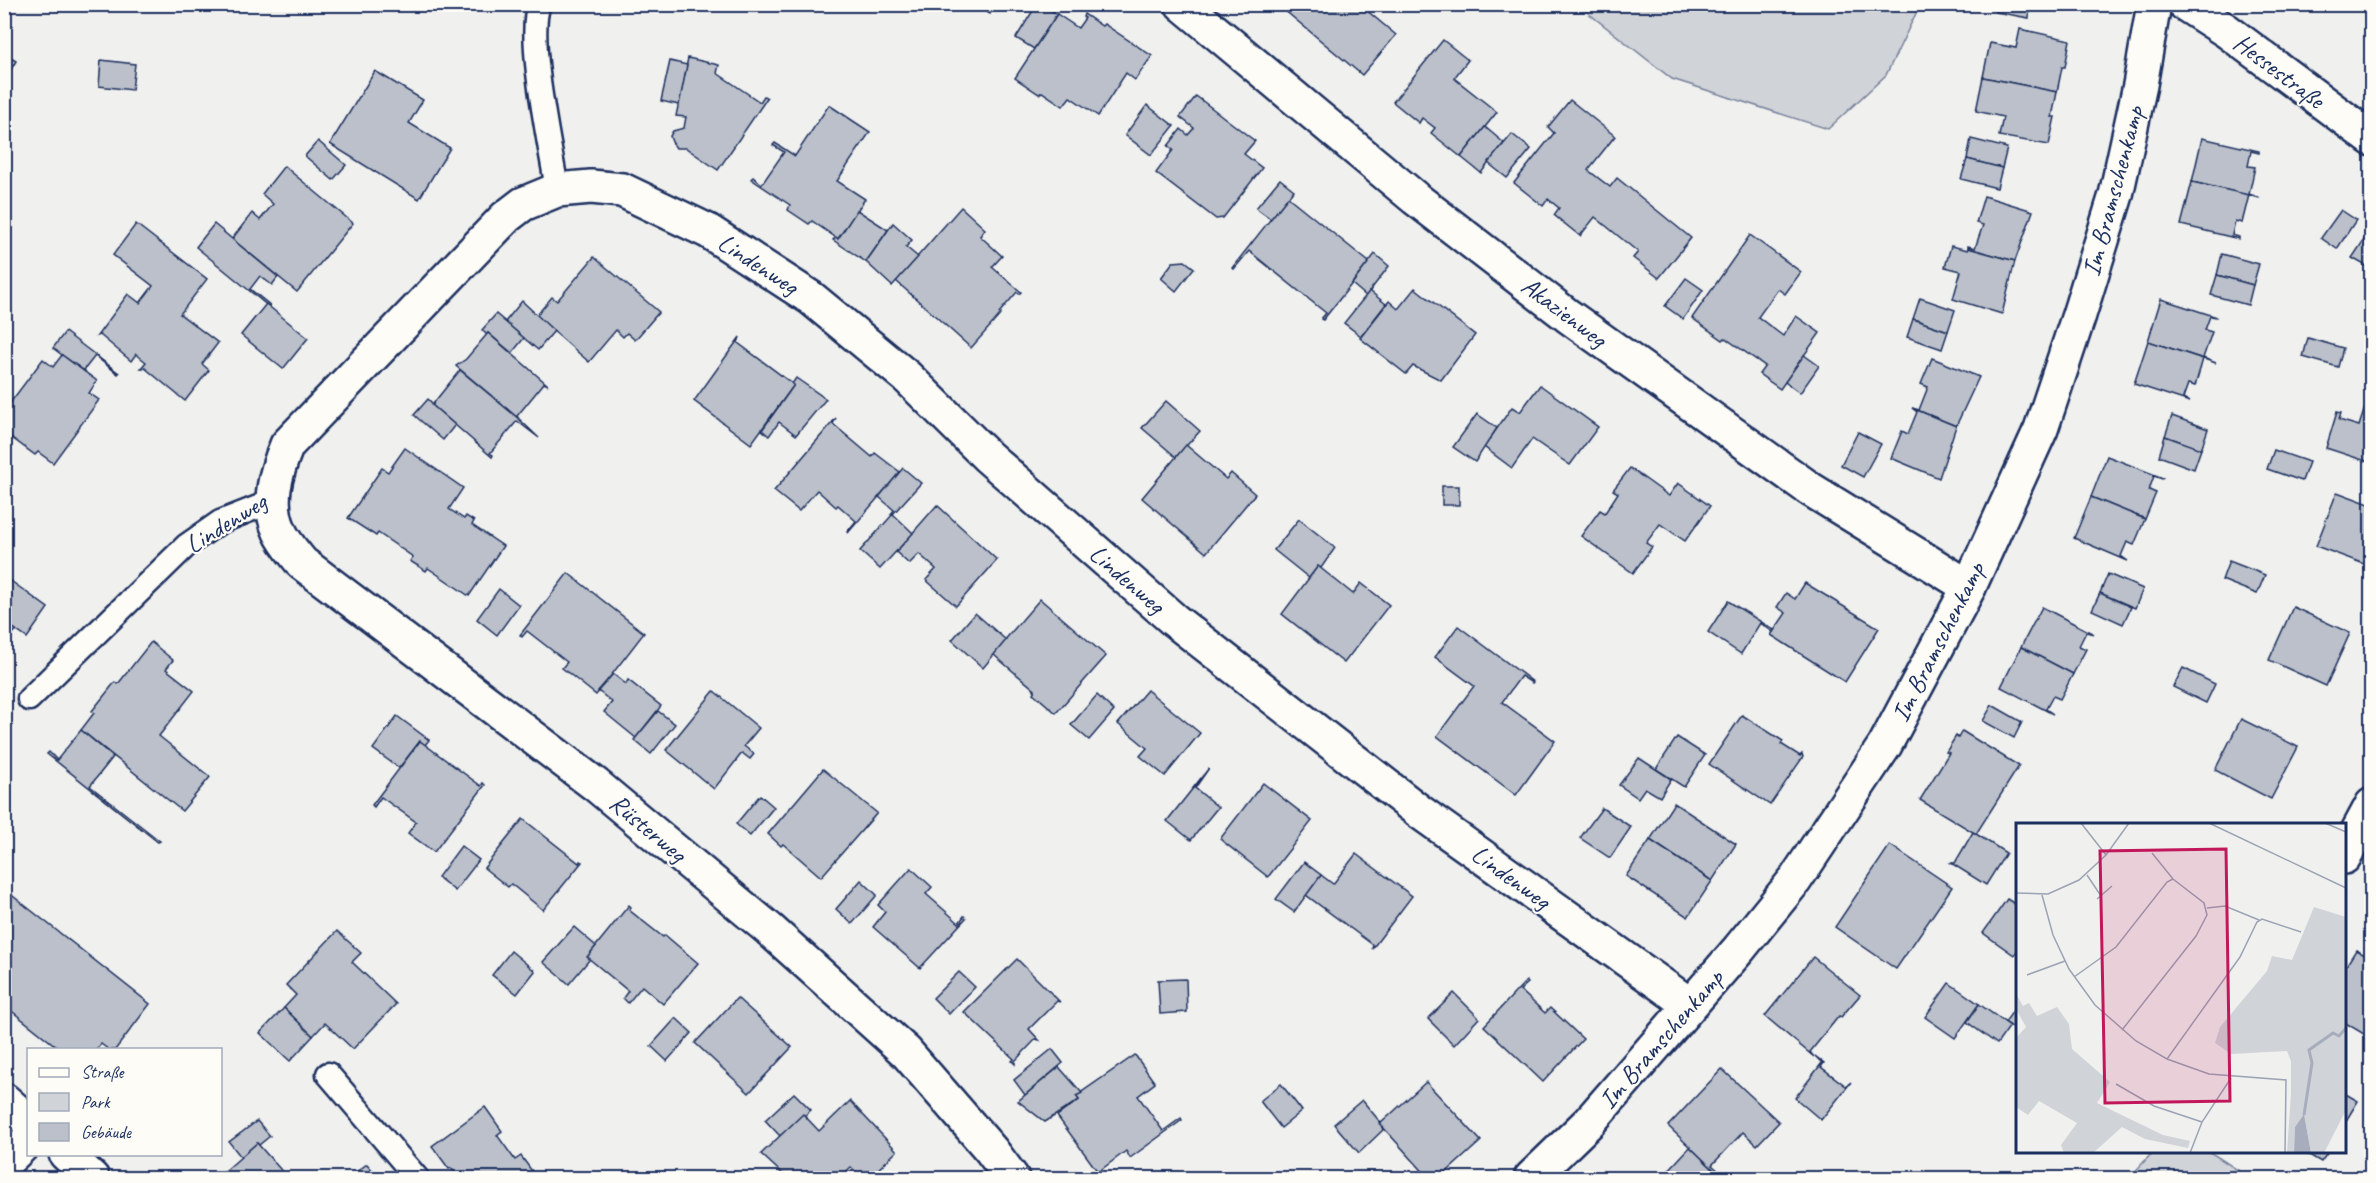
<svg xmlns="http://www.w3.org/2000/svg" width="2376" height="1183" font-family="Caveat,sans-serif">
	<rect width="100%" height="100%" fill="#f0f0ee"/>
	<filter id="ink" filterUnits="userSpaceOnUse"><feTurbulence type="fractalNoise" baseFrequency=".0167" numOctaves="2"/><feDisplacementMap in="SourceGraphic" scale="12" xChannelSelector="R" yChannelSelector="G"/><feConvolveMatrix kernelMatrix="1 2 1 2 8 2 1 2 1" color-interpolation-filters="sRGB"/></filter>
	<g filter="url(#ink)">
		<g fill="#d0d3d8" stroke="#76819b" stroke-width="1.5">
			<path d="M1578,5h342l-34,70 -58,54 -156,-50z"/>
			<path d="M2153,1152h57l40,26h-121z"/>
		</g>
		<g fill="#bbc0ca" stroke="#1b2f5e" stroke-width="1.5">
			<path d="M972,4h23l-5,10z"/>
			<path d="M1037,4h4l16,10 -23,35 -18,-11z"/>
			<path d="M1277,4h82l37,31 -34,40z"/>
			<path d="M1996,4h34l-1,14 -34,-6z"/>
			<path d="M1057,14l21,14 7,-10 -2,-1 1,-3 18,12 2,-2 48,32 -17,24 -9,-7 -28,43 -28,-19 -7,9 -21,-14 -3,2 -24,-16z"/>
			<path d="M2020,29l50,11 -5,27h-3l-5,25 -74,-15 7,-34 26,5z"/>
			<path d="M1443,40l25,20 -14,18 43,34 -36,45 -30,-24 4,-5 -13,-10 -3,5 -26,-21z"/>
			<path d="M4,54l12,7 -12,20z"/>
			<path d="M688,58l31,7 -2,8 43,29 4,-6 3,2 -49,72 -32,-22h-10l-4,-6 -2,-6 3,-5 11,-3 2,-11 -10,-1z"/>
			<path d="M101,60l34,4 -3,26 -33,-4z"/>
			<path d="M670,61l17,4 -8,40 -18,-4z"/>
			<path d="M375,71l48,29 -14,23 41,25 -31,51 -89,-55z"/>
			<path d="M1983,77l74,15 -5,25h3l-6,28 -50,-9 4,-19 -27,-6z"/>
			<path d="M1196,96l59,45 -11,13 18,14 -39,50 -7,1 -60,-46 17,-23 -5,-4 13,-17 7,6 6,-7 -14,-11z"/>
			<path d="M1570,100l45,36 -27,34 22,17 7,-9 74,60 -32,40 -26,-20 5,-6 -43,-35 -15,19 -26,-21 5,-7 -11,-9 -5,7 -29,-23 40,-50 -6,-6z"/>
			<path d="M829,105l41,27 -33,49 28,18 -27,40 -26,-18 -3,3 -21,-14 2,-5 -39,-26 2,-2 9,7 22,-32 -11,-7 2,-2 20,13z"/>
			<path d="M1147,105l27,21 -23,29 -26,-20z"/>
			<path d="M1485,127l19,16 -23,30 -20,-16z"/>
			<path d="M1512,134l19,15 -24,29 -19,-15z"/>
			<path d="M2202,138l57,13v2l-8,-2 -3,15 7,1 -6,27 11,4 -68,-16z"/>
			<path d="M1971,139l36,9 -5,20 -35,-9z"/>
			<path d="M318,141l28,24 -13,15 -28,-24z"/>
			<path d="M1967,159l35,9 -5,20 -36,-9z"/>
			<path d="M284,166l69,57 -56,69 -65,-53 20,-26 8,7 13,-16 -11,-10z"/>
			<path d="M1280,179l14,11 -23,29 -15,-11z"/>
			<path d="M2192,182l57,13 -7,28 -7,-2 -3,14 7,2v2l-58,-14z"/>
			<path d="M1984,196l49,15 -18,50 -47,-13v-2l7,2 8,-23 -7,-2z"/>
			<path d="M1288,197l81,65 -46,58 -2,-1 5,-6 -77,-62 -15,18 -2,-1z"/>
			<path d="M961,207l24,22 -5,7 22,20 -10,11 29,25 -2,2 -2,-2 -18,21 2,1 -30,34 -75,-67z"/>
			<path d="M857,210l31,20 -22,32 -33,-22 3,-3 2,2z"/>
			<path d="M2341,210l15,10 -19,29 -16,-11z"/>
			<path d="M893,223l19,17 -6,7 12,10 -26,29 -26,-24z"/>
			<path d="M136,224l71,55 -27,35 38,29 -16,21 7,6 -24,31 -40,-33h-4l5,-6 -10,-8 -5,7 -31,-26 -3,1 31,-42 12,9 13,-17 -40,-31z"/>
			<path d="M214,224l64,53 -6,8 -12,-9 -10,13 20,16 -2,1 -72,-59z"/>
			<path d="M2372,228v34l-4,5 -16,-9z"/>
			<path d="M1750,235l51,37 -16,22 -7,-5 -20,28 25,19 13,-20 24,17 -40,56 -21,-15 6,-8 -40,-28 -2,2 -31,-22z"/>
			<path d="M1951,246l17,4v-2l47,13 -13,53 -49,-15 8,-28 -16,-4z"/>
			<path d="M1375,254l14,12 -23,30 -14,-12z"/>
			<path d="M2222,254l37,10 -6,21 -36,-10z"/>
			<path d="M594,257l65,55 -24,28 -8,-7 -4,4 -7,-7 -27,32 -53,-46 16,-19 5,4z"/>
			<path d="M1185,261l9,7 -18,23 -15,-13 12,-16z"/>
			<path d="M2217,275l36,10 -5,20 -37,-10z"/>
			<path d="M1686,278l17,12 -20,29 -18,-13z"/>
			<path d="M1372,288l-1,4 15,12 -25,32 -17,-13z"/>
			<path d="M1415,288l60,47 -34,45 -28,-14 -7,8 -46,-36 29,-37 9,8z"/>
			<path d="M1920,298l35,12 -7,21 -35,-12z"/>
			<path d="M2161,299l56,18 -7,-1 -5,14 7,2 -9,26 13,5 -68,-22z"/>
			<path d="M522,301l32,30 -16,19 -33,-28z"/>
			<path d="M266,304l42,34 -25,31 -42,-34z"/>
			<path d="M496,314l28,24 -12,15 -24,-20 -1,2 -5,-5z"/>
			<path d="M1913,319l35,12 -6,18 -35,-12z"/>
			<path d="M65,332l54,41 -1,1 -23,-18 -11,14 2,2 -24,-17 -9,-7z"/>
			<path d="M488,333l60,52 -4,-2 -27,33 2,3 -63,-53 10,-7z"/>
			<path d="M740,337l-2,6 56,42 -43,59 -57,-43z"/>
			<path d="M2308,338l35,10 -5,19 -35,-10z"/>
			<path d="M2148,341l55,18 -8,27 -7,-2 -5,14 7,4 -56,-18z"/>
			<path d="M62,355l35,26 -8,12 10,7 -46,63 -15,-11 -3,3 -31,-23v-21l39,-52 10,8z"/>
			<path d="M1804,355l15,11 -19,27 -15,-11z"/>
			<path d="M1932,358l47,19 -23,49 -44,-18 7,2 9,-23 -7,-3z"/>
			<path d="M460,370l59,49 20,19 -22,-17 -27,32 3,2 -1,2 -60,-52z"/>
			<path d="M796,378l30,21 -30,36 -17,-13 -10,14 -7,-6 32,-45 -2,-1z"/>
			<path d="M1540,385l58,42 -28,38 -38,-26 -20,29 -28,-21 28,-40 8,5z"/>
			<path d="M2372,386v77l-46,-15 11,-36 4,1 -2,7 20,6z"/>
			<path d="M428,399l5,5 -1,1 23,20 -12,15 -29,-25z"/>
			<path d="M1166,401l34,30 -24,26 -34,-29z"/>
			<path d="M1912,408l44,18 -17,52 -48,-20 11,-27 6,3 9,-22z"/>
			<path d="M1477,414l20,14 -22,34 -22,-15z"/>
			<path d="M2172,416l36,13 -7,20 -36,-13z"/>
			<path d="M836,418l-3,6 39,33 3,-4 25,19 -52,61 -1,-1 9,-11 -18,-16 -2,2 -19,-17 -18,21 -25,-20z"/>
			<path d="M1858,432l23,12 -18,33 -22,-12z"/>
			<path d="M2165,436l36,13 -7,20 -35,-13z"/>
			<path d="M1186,445l40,34 5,-6 24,21 -49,59 -64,-55z"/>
			<path d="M405,448l58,40 -14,21 15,10 2,-3 8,5 -2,4 31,21 -34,50 -41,-28 -2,3 -16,-10 3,-4 -35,-24 -2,3 -28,-18 34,-50 6,4z"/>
			<path d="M2274,450l35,12 -7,19 -35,-12z"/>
			<path d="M2107,456l56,22 -1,1 -8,-3 -5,14 7,3 -11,26 -54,-22z"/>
			<path d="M903,468l18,15 -28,31h-2l3,-4 -15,-13z"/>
			<path d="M1630,468l39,28 9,-13 32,23 -25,35 -25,-17 -14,19 6,4 -19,26 -52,-37 19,-26 5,3 13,-20 -5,-3z"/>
			<rect x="1442" y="486" width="17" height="19"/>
			<path d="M2337,492l35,13v62l-56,-21z"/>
			<path d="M2091,497l54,22 -11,26 -7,-3 -6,14 7,5 -54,-23z"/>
			<path d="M937,505l60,55 -41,46 -30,-26 10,-11 -17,-15 -10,10 -13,-12z"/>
			<path d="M893,514l20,19 -33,36 -20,-18z"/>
			<path d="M1299,519l36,29 -14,20 -3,-2 -9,12 -35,-28z"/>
			<path d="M2229,561l36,14 -8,19 -35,-14z"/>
			<path d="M1318,566l35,28 8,-11 28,22 -45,58 -62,-49z"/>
			<path d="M568,573l76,60 -48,62 -34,-27 5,-6 -40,-31 -5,6 -2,-2z"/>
			<path d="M2108,574l35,15 -8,19 -35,-15z"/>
			<path d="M4,576l44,32 -21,30 -23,-16z"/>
			<path d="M1805,583l74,45 -34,54 -74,-47 15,-22 -9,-6 9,-14 9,6z"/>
			<path d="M499,589l20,16 -22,30 -20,-16z"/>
			<path d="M2100,593l31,14 -8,17 -31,-14z"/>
			<path d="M1040,599l66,57 -50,57 -23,-20 2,-3 -41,-35 -3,1z"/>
			<path d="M1728,601l46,29 -1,2 -13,-9 -19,31 -33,-22z"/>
			<path d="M2042,607l52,27 -8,-2 -7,14 7,3 -13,25 -52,-27z"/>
			<path d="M2293,607l57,26 -24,53 -57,-26z"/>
			<path d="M975,613l31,27 -23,28 -31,-28z"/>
			<path d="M4,622l12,8 -12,16z"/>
			<path d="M1458,626l75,56 -1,1 -11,-7 -19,26 53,39 -39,54 -79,-59 37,-50 -39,-29z"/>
			<path d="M151,642l22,18 -7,9 28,22 -35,45 51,41 -28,34 -101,-81 13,-17 -2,-2 23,-29 3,2z"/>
			<path d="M2021,647l52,27 -13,25 -7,-3 -7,13 7,5 -52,-27z"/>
			<path d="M2183,668l32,16 -9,19 -33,-16z"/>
			<path d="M613,674l13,10 2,-4 33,26 -25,32 -32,-26 8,-10 -14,-11z"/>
			<path d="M1147,690l53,43 -35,43 -25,-20 7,-8 -29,-24z"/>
			<path d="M714,691l45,37 -15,18 10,8 -4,5 -8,-6 -28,36 -48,-39z"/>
			<path d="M1097,695l17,16 -25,29 -18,-15z"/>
			<path d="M1992,705l30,17 -8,16 -31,-17z"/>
			<path d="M658,711l17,13 -24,30 -17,-14z"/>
			<path d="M1742,715l41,26 -2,3 19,12 2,-2 1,3 -33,48 -61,-41z"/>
			<path d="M397,716l32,24 -4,5 -5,-4 -21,27 -26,-19z"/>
			<path d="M2241,719l57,28 -27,52 -56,-29z"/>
			<path d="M81,730l32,27 -23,29 70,55 -2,1 -111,-88 2,-2 8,8z"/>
			<path d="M1962,731l57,35 -43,68 -56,-34 29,-47 -3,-1 10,-16 2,2z"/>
			<path d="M1677,737l28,18 -21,32 -28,-18z"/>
			<path d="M420,741l61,45 2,-3 2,2 -51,67 -26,-19 8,-11 -35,-25 -7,10 -2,-2z"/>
			<path d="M1639,758l32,21 -11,18 -15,-9 -7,10 -19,-13z"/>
			<path d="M1209,768l-14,20 23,19 -27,33 -24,-19z"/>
			<path d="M823,769l54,44 -56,64 -38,-33 -2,2 -13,-12z"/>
			<path d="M1263,783l49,38 -44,56 -48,-38z"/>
			<path d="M760,795l14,12 -24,29 -14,-12z"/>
			<path d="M1674,803l62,41 -24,37 -62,-41z"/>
			<path d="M1602,808l29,19 -21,31 -30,-20z"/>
			<path d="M523,819l56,44 1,-2 2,1 -39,48 -32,-26 -3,3 -24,-19z"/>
			<path d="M1973,832l33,21 -20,32 -35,-22h4z"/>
			<path d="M1650,840l62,41 -24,36 -62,-41z"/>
			<path d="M1890,845l62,42 -56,82 -61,-42z"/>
			<path d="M461,846l18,14 -24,31 -17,-14z"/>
			<path d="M1356,854l56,42 -40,53 1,-4 -67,-50 15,-20 12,9z"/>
			<path d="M1304,862l17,13 -27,37 -18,-13z"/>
			<path d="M911,868l21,19 -6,7 33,29 5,-7 2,2 -46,50 -47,-41 12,-15 -7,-7z"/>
			<path d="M861,880l16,15 -25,29 -16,-15z"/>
			<path d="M4,889l146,115 -35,46h-6l-8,-6 -5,6h-35l-57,-45z"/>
			<path d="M2007,899l11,7v44l-4,5 -31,-22z"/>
			<path d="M629,905l2,2 -2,3 34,27 2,-2 33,28 -35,41 -21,-18 -14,17 -5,-5 5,-7 -41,-34z"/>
			<path d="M574,927l22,19 -9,11 3,2 -21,25 -26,-22z"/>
			<path d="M337,931l24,22 -9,9 44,42 -43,45 -28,-26 -12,13 -29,-28 12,-13 -10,-10z"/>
			<path d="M2356,950l16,9v80l-28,-17v-53z"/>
			<path d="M511,951l24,20 -18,23 -25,-19z"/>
			<path d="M1813,957l47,38 -19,22 -2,-1 -29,36 4,5 -49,-41z"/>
			<path d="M1017,959l43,43 -3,-1 -28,28 10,11 -3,-1 -21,22v3l-3,-3 2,-2 -50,-47z"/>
			<path d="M959,972l16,15 -26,27 -16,-16z"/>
			<path d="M1186,979l1,33 -27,2 -2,-34z"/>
			<path d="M1526,981l2,2 -8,7 25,23 5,-5 33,31 -40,43 -59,-56z"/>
			<path d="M1949,983l30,21 -24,34 -30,-21z"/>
			<path d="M1454,993l25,25 -25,27 -26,-26z"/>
			<path d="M737,998l55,49 -43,46 -54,-50z"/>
			<path d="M1979,1004l31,22 -13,18 -30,-22z"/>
			<path d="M2018,1004v27l-13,-9z"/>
			<path d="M284,1008l29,28 -23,25 -30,-28z"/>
			<path d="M676,1018l16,15 -25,28 -16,-15z"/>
			<path d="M1052,1049l11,14 -38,32 -11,-15z"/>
			<path d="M1135,1055l20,28 -17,13 25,35 18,-13 1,2 -52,38 -4,-7 -28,21 -41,-56 22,-16 -3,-4z"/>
			<path d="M1815,1056l9,7 -3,4 25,19 5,-4 -30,38 -26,-22 27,-35z"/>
			<path d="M1059,1067l23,26 -6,3 3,4 -34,22 -27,-21z"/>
			<path d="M1722,1069l57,53 -22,23 -14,-13 -31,33 8,7 -2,2 -50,-48z"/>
			<path d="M1426,1082l55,59 -41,37h-11l-49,-54z"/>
			<path d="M1281,1084l21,27 -21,17 -21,-27z"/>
			<path d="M794,1093l17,17 -31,26 -15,-16z"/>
			<path d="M2344,1093l14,8 -14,23z"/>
			<path d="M1362,1100l19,23 -1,1 4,5 -25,24 -25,-29z"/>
			<path d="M850,1101l47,50 -28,27h-7l-11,-11 -12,11h-52l-26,-24 42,-40 16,17z"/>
			<path d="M485,1107l17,24 -5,4 18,25 6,-4 16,22h-78l-8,-10 -2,1 -17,-23z"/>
			<path d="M257,1121l13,15 -11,9 -2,-2 -16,14 -12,-15z"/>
			<path d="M257,1143l31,35h-71z"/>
			<path d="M1690,1147l28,27 -4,4h-43l-5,-5z"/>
			<path d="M2304,1152h24l-7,10z"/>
			<path d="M367,1164l12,14h-31z"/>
		</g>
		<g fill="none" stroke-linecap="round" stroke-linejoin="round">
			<defs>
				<g id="service">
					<path d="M539,4c-13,35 12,145 18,186"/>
					<path d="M29,699l158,-154 33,-23 53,-21"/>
					<path d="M328,1074l89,104"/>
				</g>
				<g id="minor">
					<path d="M1182,4l233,194 153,118 242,173 159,98"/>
					<path d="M2185,4l42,27 145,108"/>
					<path d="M2344,857l28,-52"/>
					<path d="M4,1100l24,21"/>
					<path d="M66,1154l26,24"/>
					<path d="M4,1163l24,-23"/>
					<path d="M1012,1178l-21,-28 -85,-98 -137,-123 -173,-144 -294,-222c-7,-9 -17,-20 -22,-31 -14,-29 -4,-60 7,-87l219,-228 17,-13 34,-14 34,-3 31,3 86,41 103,67 96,79 80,79 187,164 246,192 270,193"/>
					<path d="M1531,1178l58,-56 150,-173 56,-69 90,-135 84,-158 72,-158 38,-114 37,-120 24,-110 14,-81"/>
				</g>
			</defs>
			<use href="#service" stroke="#1b2f5e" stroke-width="27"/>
			<use href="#minor" stroke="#1b2f5e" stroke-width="38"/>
			<use href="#service" stroke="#fdfcf7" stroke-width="22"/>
			<use href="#minor" stroke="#fdfcf7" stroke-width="33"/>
		</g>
	</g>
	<g text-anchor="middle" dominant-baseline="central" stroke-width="4.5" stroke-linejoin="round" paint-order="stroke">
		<g font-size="26" fill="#1b2f5e" stroke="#fdfcf7">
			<text transform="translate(2279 71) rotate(37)">Hessestraße</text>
			<text transform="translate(2113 191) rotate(-75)">Im Bramschenkamp</text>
			<text transform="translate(758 264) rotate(33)">Lindenweg</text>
			<text transform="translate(1564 312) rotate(37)">Akazienweg</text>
			<text transform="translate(226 523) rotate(-32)">Lindenweg</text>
			<text transform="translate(1127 579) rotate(41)">Lindenweg</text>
			<text transform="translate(1938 642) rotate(-63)">Im Bramschenkamp</text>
			<text transform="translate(648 828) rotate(40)">Rüsterweg</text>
			<text transform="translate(1511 877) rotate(36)">Lindenweg</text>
			<text transform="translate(1661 1039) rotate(-49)">Im Bramschenkamp</text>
		</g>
	</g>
	<g transform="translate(2016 823)">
		<rect width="330" height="330" fill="#f0f0ee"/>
		<path d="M298,84l32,10v193l-22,43h-13l-7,-39 -9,13 -1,26h-7l4,-60v-32l-4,-10 -56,3 -16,-11 5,-16 47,-56 5,-15 20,4zM0,171l7,12 6,-3 8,13 20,-9 12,17 3,25 38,33 -13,21 66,32 27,6 -2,7 -43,-9 -23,-12 -29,26h-29l-3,-8 16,-22 -38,-22 -11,14 -12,-8v-69l10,-11 -10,-18z" fill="#d0d3d8"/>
		<path d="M288,291l7,39h-17l1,-26z" fill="#a7adbd"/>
		<path fill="none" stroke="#a7adbd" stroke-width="3" d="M288,292l8,-52 -3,-13 24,-17 6,3 7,-8"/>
		<path fill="none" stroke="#9ba3b4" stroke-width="1.5" d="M65,0l25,32M193,0l137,65M309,0l21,9M71,52l14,21M0,70l32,1 31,-14 27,-25 23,-32M26,72l11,40 16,34 26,36 41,36 31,18 42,15 77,6 -1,73M81,76l15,-13M191,85l18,-2 34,14M11,152l38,-14M58,154l42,-30 51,-65 6,-3M106,207l74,-94 11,-21 -3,-12 -31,-24 -21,-26M151,236l73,-102 17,-35 5,-3 39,13M100,261l38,22 48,16M174,330l12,-31 29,-44"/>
		<path fill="#c2185b" fill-opacity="0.15" stroke="#c2185b" stroke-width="3" d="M210,26l4,252 -125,2 -5,-252z"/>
		<rect width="330" height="330" fill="none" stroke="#1b2f5e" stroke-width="3"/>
	</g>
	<rect width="2376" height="1183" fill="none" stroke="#fdfcf7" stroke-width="24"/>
	<rect x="12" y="12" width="2352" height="1159" fill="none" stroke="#1b2f5e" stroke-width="2" filter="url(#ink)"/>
	<rect x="27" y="1048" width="195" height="108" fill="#fdfcf7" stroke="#a3aaba" stroke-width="1.5"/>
	<rect x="39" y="1068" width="30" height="9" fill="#fdfcf7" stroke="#a3aaba" stroke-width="1.5"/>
	<text x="81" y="1078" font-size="18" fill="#1b2f5e">Straße</text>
	<rect x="39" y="1093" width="30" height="18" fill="#d0d3d8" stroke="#a3aaba" stroke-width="1.5"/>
	<text x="81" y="1108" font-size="18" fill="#1b2f5e">Park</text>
	<rect x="39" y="1123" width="30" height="18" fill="#bbc0ca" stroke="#a3aaba" stroke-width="1.5"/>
	<text x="81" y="1138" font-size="18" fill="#1b2f5e">Gebäude</text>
</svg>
